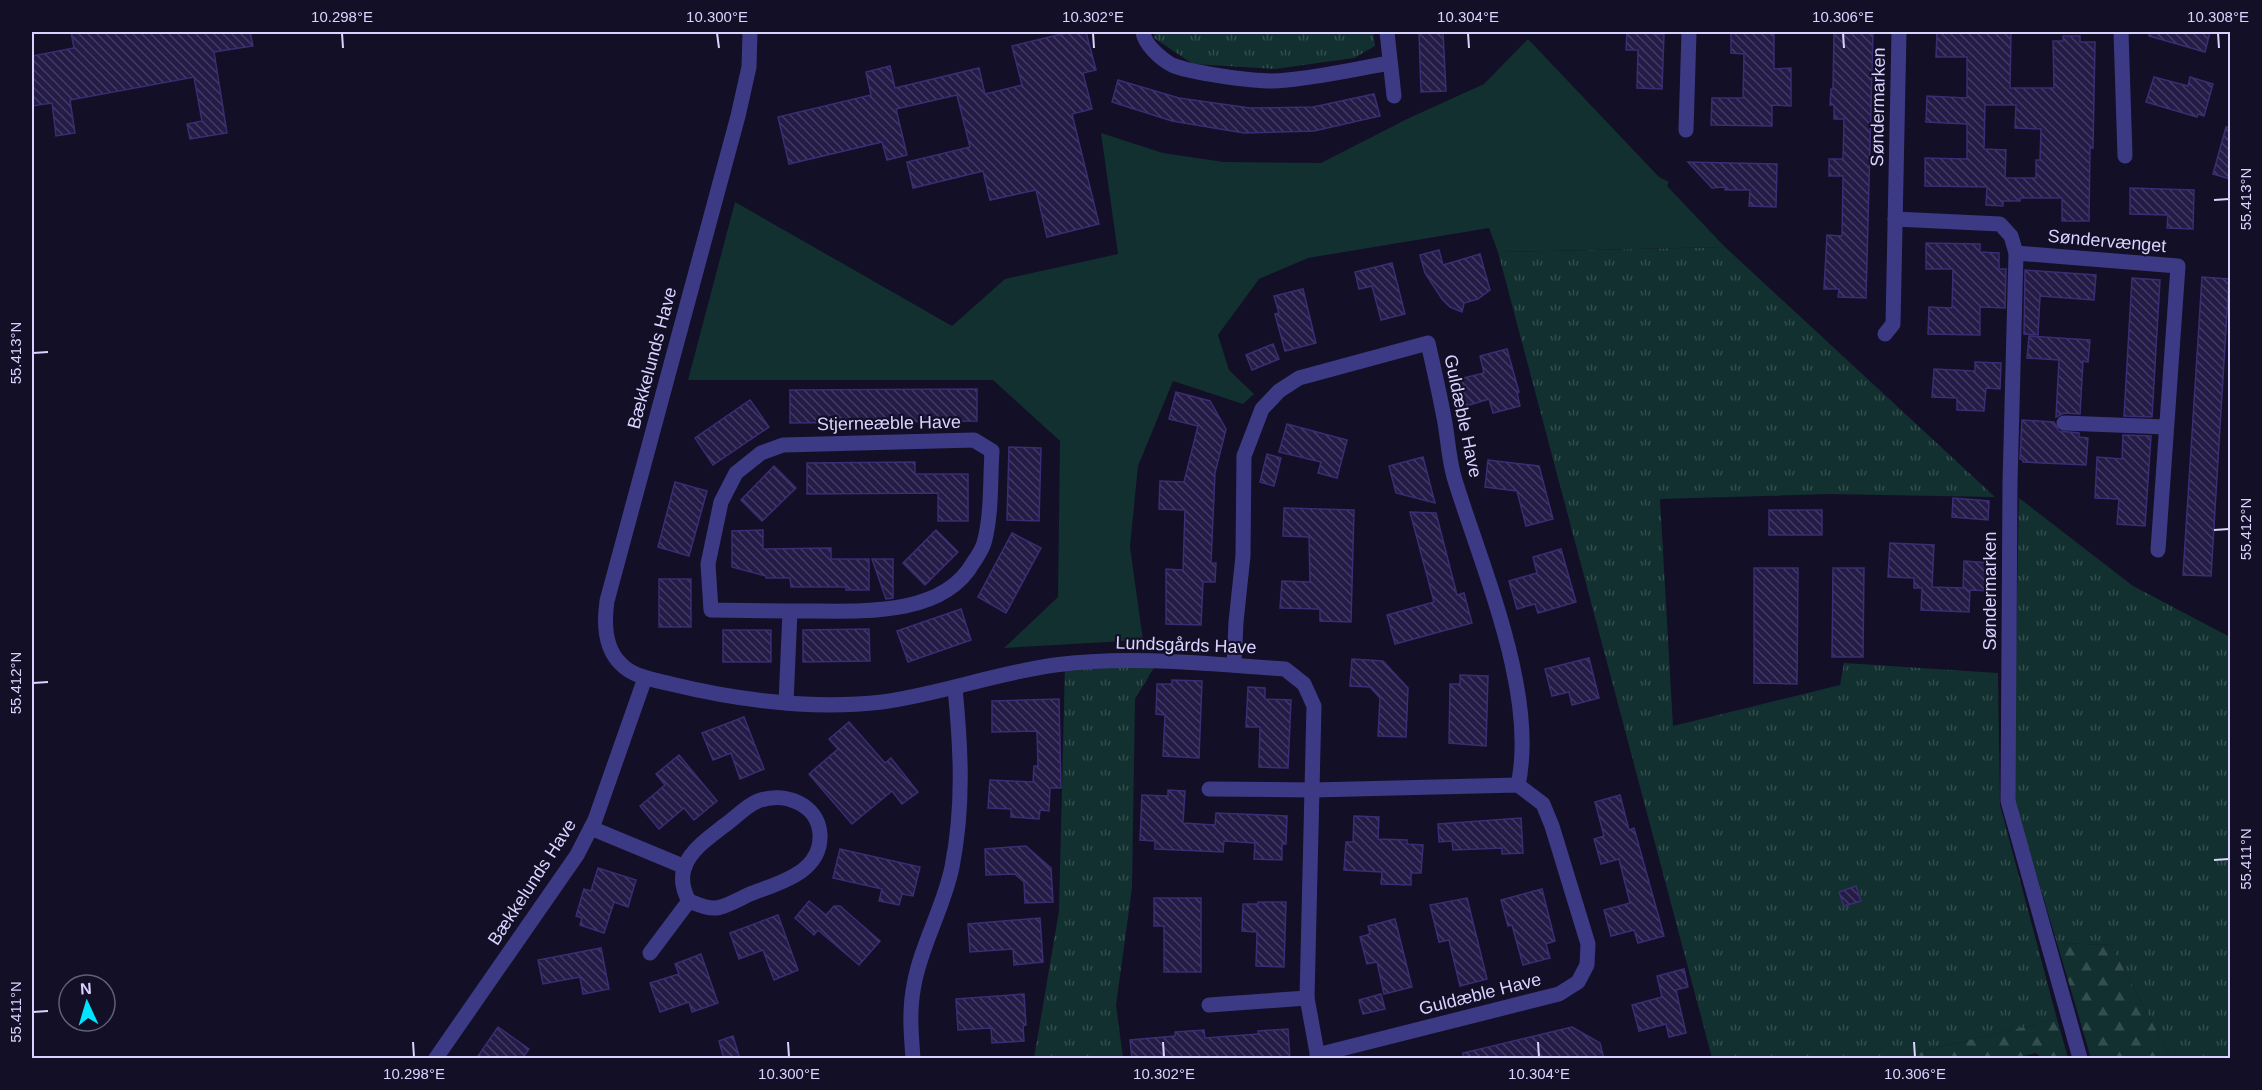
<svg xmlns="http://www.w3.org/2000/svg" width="2262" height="1090" font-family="Helvetica,sans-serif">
	<defs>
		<pattern id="grass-tufts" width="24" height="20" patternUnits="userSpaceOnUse" patternTransform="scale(1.5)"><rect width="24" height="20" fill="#12302f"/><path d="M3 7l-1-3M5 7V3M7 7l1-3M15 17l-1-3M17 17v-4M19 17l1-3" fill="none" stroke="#344d4e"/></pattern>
		<pattern id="forest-firs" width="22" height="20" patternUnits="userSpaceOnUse" patternTransform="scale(1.5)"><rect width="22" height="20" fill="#12302f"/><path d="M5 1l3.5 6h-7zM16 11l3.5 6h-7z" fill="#344d4e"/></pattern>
		<pattern id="building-back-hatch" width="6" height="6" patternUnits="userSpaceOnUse" patternTransform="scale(1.5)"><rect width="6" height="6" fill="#241b47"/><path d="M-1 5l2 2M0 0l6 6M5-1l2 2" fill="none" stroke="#433b63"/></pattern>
	</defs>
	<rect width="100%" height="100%" fill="#130f26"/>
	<g fill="url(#grass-tufts)">
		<path d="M1155,32h218l2,14 -21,12 -79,11 -82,-5 -39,-26z"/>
		<path d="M1725,247l270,250 -168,-3 -167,5 13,227 167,-41 4,-22 154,10 2,132 57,214 -163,39h-182l-214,-806z"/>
		<path d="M2019,498l114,88 97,51v421h-59l-60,-113 -54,-2 -44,-147z"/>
		<path d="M1158,661l-23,38 -3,189 -16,117 7,53h-89l25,-147 6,-247z"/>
	</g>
	<g fill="url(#forest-firs)">
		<path d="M2057,943l54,2 60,113h-80z"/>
		<path d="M2057,1019l11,39h-26l-6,-5 -20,5h-122z"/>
	</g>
	<path fill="#12302f" d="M1528,39l131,138 10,5 -2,4 58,61 -227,5 -9,-24 -181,30 -49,21 -41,56 11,35 25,24 -11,10 -70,-23 -35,85 -8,81 13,93 -139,8 54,-51 2,-156 -67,-61h-305l47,-178 217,124 53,-47 113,-25 -17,-121 62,20 61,9 97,1 86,-44 77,-35z"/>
	<g fill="url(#building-back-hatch)" stroke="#3b2d73" stroke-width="1.5" fill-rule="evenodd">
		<path d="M71,32h179l3,14 -39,6 13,81 -37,6 -3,-15 15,-3 -8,-44 -124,23 5,33 -19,3 -4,-33 -20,3v-50l42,-8z"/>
		<path d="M1070,32h16l10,38 -13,3 9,36 -20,5 27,110 -52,13 -11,-47 -46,10 -7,-29 -70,17 -6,-26 63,-15 -13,-52 -61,14 11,46 -20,5 -5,-18 -93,22 -11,-47 93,-22 -5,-23 24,-6 5,22 84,-20 6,26 37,-9 -10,-39z"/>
		<path d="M1419,32h24l3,59 -25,1z"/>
		<path d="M1627,32h28v2h9l-2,55 -25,-1 1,-38h-12z"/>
		<path d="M1731,32h43v37l17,-1v38l-19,-1v21l-61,-1 1,-27h31l1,-44 -13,-1z"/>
		<path d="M1834,32h39l-7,266 -28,-1 1,-8h-15l3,-54 15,1 1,-60h-14v-17h14l1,-40h-10v-14h-4l1,-16h2z"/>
		<path d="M1937,32h74l-1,56h44l-1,-47h10v-5h17v6h15l-2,106h-3l-1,73h-27v-23h-42v3h-17v5l-17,-1 1,-18 -62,-1v-28l42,1v-35l-41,-2 1,-26 40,2v-41h-31zM1985,105h31l-1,23 26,1 -1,31h-4v18h-31l1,-28 -22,-1z"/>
		<path d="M2149,32h61l-5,20 -56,-16z"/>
		<path d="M2154,77l34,9 2,-9 23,7 -9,32 -6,-2 -1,3 -51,-15z"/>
		<path d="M1118,80l61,18 71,10 63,-1 61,-13 6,22 -66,15 -70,2 -72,-12 -60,-19z"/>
		<path d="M2226,127h4v52l-17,-5z"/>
		<path d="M1688,162l89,2 -1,43 -27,-1 1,-16h-25v-3l-13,1z"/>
		<path d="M2130,188l64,2 -1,39 -26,-1 1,-13 -38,-1z"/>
		<path d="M1926,243l54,1v8l19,1v16h7l-1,39 -25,-1v28l-52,-1 1,-27 23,1 1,-39h-27z"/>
		<path d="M1439,250l4,15 37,-11 10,36 -12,9 -14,4 -2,9 -12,-5 -8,-8 -17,-26 -5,-18z"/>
		<path d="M1392,263l13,51 -24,6 -9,-34 -13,3 -4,-17z"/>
		<path d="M2025,270l71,5 -2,25 -54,-4 -2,39 -14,-1z"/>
		<path d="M2202,277l27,2 -18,297 -28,-1z"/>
		<path d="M2132,278l28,2 -8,137 -28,-1z"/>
		<path d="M1303,289l13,54 -31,8 -10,-37 4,-1 -5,-17z"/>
		<path d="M2029,336l61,4 -2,22 -5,-1 -3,53 -16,-1 -8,4 3,-57 -32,-2z"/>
		<path d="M1273,344l6,15 -27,11 -6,-15z"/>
		<path d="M1507,349l12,43 -2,1 3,13 -27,7 -4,-14 -23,7 -7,-27 25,-6 -4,-17z"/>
		<path d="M1975,362l26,1 -1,26 -14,-1 -2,23 -27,-1v-12l-25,-1 2,-28 41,2z"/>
		<path d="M977,389v32l-187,2v-33z"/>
		<path d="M1176,392l34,9 16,28 -11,44 -4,90h5l-1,19h-12l-2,43 -35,-1v-55l17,1 2,-60 -26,-1 1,-28 24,1 14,-56 -29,-7z"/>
		<path d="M750,400l19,27 -56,38 -18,-27z"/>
		<path d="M2022,420l32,2 5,9 20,2v4l9,1 -2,27 -63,-3v-2l-3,-1z"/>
		<path d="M1287,424l60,16 -10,38 -19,-5 3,-11 -42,-10z"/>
		<path d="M2123,435l28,1 -6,90 -28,-2 2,-25 -24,-1 2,-41 25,2z"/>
		<path d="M1009,447l32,1 -2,73 -32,-1z"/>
		<path d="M1267,454l14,4 -7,28 -14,-4z"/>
		<path d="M1423,457l12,46 -39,-10 -7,-27z"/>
		<path d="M1488,460l51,6 14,53 -27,7 -9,-35 -32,-4z"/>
		<path d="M915,462v12h53v47h-30v-28l-131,1v-31z"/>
		<path d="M774,466l22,22 -34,33 -21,-21z"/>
		<path d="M675,482l32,9 -18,65 -31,-9z"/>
		<path d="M1953,498l36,3 -1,19 -36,-3z"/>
		<path d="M1284,508l70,2 -3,112 -31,-1v-12l-40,-1 2,-27 28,1 -1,-45 -26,-1z"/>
		<rect x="1769" y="510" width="53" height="25"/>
		<path d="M1410,512l26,1 21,82 7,-2 8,30 -77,21 -8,-29 47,-13z"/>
		<path d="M763,530v19l68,-1v11h38v31h-23v-3h-55l-1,-9h-24v-2l-34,-9v-36z"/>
		<path d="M936,530l22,22 -33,33 -22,-22z"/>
		<path d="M1012,533l29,15 -35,65 -28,-16z"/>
		<path d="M1890,543l44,2 -2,42 31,1 1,-27 27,2 -1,28 -20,-1 -1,22 -48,-2 1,-22h-8v-10l-26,-1z"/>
		<path d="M1561,549l15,53 -38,11 -3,-9 -18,5 -8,-28 28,-8 -4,-16z"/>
		<path d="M872,559h21v39l-7,1z"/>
		<path d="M1754,568h44l-1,116 -43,-1z"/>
		<path d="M1833,568h31l-1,89h-31z"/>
		<rect x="659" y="579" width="32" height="48"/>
		<path d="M961,609l10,31 -63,22 -11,-31z"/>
		<path d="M869,629l1,32 -67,1v-32z"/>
		<rect x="723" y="630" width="48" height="32"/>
		<path d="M1589,658l10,40 -27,7 -3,-13 -17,4 -7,-27z"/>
		<path d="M1352,659l31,2 25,27 -2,49 -28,-1 2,-38 -10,-11 -20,-1z"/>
		<path d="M1460,675l28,1 -2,70 -37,-3 1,-59h10z"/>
		<path d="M1172,680l30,1 -3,77 -36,-2 2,-41 -9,-1 1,-30h15z"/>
		<path d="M1248,687l17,1v11l26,1 -3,68 -29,-1 1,-40h-14z"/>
		<path d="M1059,699l2,89h-11l-1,23 -9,-1 -1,9 -28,-2v-8l-23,-1 2,-28 43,2 1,-16h4l-1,-35 -45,1v-31z"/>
		<path d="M744,717l20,52 -24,10 -9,-26 -18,7 -11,-27z"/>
		<path d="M849,722l36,41 6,-5 27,34 -16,12 -10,-13 -40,33 -43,-50 29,-25 -9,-10z"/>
		<path d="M679,755l38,46 -23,19 -10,-12 -25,21 -19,-23 25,-21 -9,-11z"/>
		<path d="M1168,790l17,1 -2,32 32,2 1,-12 71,3 -1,28h-4v16l-28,-1 1,-16 -31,-2 -1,11 -68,-3v-8l-15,-1 2,-45 26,1z"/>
		<path d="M1620,795l9,35 5,-2 30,108 -26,7 -4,-13 -23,6 -7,-26 26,-7 -11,-44 -18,5 -7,-25 10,-3 -9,-34z"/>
		<path d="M1354,816l25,1 -1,22 29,1v4l16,1 -2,28h-10v12l-30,-1 1,-12 -38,-2 2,-28h7z"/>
		<path d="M1521,818l2,35 -21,1v-6l-49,2 -1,-9 -13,1 -1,-18z"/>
		<path d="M1026,846l25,22 2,34 -28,1 -1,-21 -9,-8 -29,1 -1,-26z"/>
		<path d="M840,849l80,18 -7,29 -11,-2 -3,11 -20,-4 3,-12 -49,-11z"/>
		<path d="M598,868l38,12 -8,27 -14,-5 -10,31 -24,-8 2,-7 -6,-2 8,-27 7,2z"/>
		<path d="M1856,886l5,15 -17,5 -5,-14z"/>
		<path d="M1542,889l13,52 -9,3 4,14 -27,7 -11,-40 -4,1 -7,-26z"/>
		<path d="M1154,898h47v74h-37v-46h-10z"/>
		<path d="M1467,898l20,81 -27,7 -11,-46 -10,2 -9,-37z"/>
		<path d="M809,901l17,14 8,-9h6l40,35 -21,24 -41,-35 -4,5 -19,-17z"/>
		<path d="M1258,902h28l-2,65 -28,-1 1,-34 -15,-1 1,-27h15z"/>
		<path d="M778,915l20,55 -24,10 -11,-30 -24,9 -9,-26z"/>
		<path d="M1040,918l3,44 -29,3 -1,-16 -43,3 -2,-28z"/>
		<path d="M1395,919l17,68 -28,7 -7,-32 -10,2 -7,-27 10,-3 -2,-8z"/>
		<path d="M601,948l8,41 -26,5 -3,-17 -37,7 -5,-24z"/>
		<path d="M701,954l17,49 -26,9 -3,-10 -29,10 -10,-29 29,-9 -4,-10z"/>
		<path d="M1684,969l4,18 -12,3 10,43 -17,4 -3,-13 -27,7 -7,-26 30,-8 -5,-21z"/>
		<path d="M1024,994l2,31 -3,1 1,15 -32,2 -1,-15 -33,2 -2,-31z"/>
		<path d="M1381,994l4,15 -22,5 -4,-14z"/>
		<path d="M498,1027l31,22 -7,10h-46z"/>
		<path d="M1572,1027l28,16 4,16h-33l-3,-3 -9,3h-96v-6z"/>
		<path d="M1288,1029l2,30h-158l-2,-19 45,-4v-4l29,-2 1,8 53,-4v-3z"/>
		<path d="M733,1036l7,23h-16l-5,-18z"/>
	</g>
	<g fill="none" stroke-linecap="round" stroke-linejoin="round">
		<g stroke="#3d3a85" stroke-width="15">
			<path d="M750,32l-1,35 -11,49 -131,485c-3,21 -3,47 14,63 12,13 34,16 50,20 66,16 143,26 211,18 59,-8 114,-29 173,-37 76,-10 154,-1 230,4l19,15 10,22 -7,292 11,60"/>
			<path d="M1143,32c1,12 18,27 29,33 19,8 79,16 100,16 36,-1 82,-12 118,-18"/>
			<path d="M1387,32l7,64"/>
			<path d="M2121,32l4,124"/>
			<path d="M1686,130l3,-98"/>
			<path d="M1895,219l105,5 11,12 5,17 -6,230 -2,318 72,257"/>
			<path d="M2016,253l162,13 -20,284"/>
			<path d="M1885,334l8,-10 6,-292"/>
			<path d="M2064,423l102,4"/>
			<path d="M1234,665l2,-43 7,-66 1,-100 18,-47 17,-18 20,-13 129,-35c6,26 12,53 17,80 3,18 4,36 9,54 27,89 84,216 64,308"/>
			<path d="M786,703l4,-92c58,-1 150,10 183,-48 4,-6 9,-13 11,-20 8,-29 6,-62 8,-92l-18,-11 -191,5 -22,8 -25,20 -15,29 -13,62 3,46 79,1"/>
			<path d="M1209,789l104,1 205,-5 25,19 9,22 36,118 -1,21 -9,17 -19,12 -242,61"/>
			<path d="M591,828l94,39"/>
			<path d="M650,953l39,-52c8,3 18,8 27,7 10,-1 23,-9 34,-14 28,-11 72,-21 70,-60 -2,-30 -36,-43 -62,-33 -11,4 -23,17 -33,24 -26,20 -56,40 -36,76"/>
			<path d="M1209,1005l98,-7"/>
			<path d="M436,1058l141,-203 18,-35 50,-142"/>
			<path d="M913,1058c-2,-25 -4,-48 1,-73 7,-40 30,-78 38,-118 12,-61 9,-118 3,-179"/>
		</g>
	</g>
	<path fill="none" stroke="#d9d4ff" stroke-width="2" d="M342,33l1,15M717,33l2,15M1093,33l1,15M1468,33l1,15M1843,33l1,15M2218,33l1,15M2214,200l15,-1M33,353l15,-1M2214,530l15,-1M33,683l15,-1M2214,860l15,-1M33,1012l15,-1M413,1042l1,15M788,1042l1,15M1163,1042l1,15M1538,1042l1,15M1914,1042l1,15"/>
	<g text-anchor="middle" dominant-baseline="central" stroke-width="4.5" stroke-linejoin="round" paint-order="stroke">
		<g font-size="18" fill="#d9d4ff" stroke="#130f26">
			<text transform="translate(1878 107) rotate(-89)">Søndermarken</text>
			<text transform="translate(2107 241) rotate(5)">Søndervænget</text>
			<text transform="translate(652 358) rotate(-75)">Bækkelunds Have</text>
			<text transform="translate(1463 416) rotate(78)">Guldæble Have</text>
			<text transform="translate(889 423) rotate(-1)">Stjerneæble Have</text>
			<text transform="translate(1990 591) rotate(-90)">Søndermarken</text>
			<text transform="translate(1186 645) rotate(2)">Lundsgårds Have</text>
			<text transform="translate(532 882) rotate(-57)">Bækkelunds Have</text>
			<text transform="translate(1480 994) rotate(-14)">Guldæble Have</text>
		</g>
	</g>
	<rect width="2262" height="1090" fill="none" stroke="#130f26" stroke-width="66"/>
	<g transform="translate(87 1003) rotate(356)"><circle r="28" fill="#130f26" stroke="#625e7d" stroke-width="1.5"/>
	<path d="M0-4.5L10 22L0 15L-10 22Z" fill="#00e5ff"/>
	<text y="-9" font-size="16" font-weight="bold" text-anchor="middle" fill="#d9d4ff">N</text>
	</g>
	<rect x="33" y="33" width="2196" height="1024" fill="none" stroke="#d9d4ff" stroke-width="2"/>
	<g font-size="15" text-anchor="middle" fill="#d9d4ff">
		<text x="342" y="22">10.298°E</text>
		<text x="717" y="22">10.300°E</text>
		<text x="1093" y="22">10.302°E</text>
		<text x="1468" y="22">10.304°E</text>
		<text x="1843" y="22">10.306°E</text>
		<text x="2218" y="22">10.308°E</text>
		<text transform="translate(2246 199) rotate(-90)" y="5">55.413°N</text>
		<text transform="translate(16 353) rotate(-90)" y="5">55.413°N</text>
		<text transform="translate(2246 529) rotate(-90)" y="5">55.412°N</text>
		<text transform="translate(16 683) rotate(-90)" y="5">55.412°N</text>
		<text transform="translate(2246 859) rotate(-90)" y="5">55.411°N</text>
		<text transform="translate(16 1012) rotate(-90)" y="5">55.411°N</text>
		<text x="414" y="1079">10.298°E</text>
		<text x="789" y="1079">10.300°E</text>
		<text x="1164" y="1079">10.302°E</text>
		<text x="1539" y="1079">10.304°E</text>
		<text x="1915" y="1079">10.306°E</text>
	</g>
</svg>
